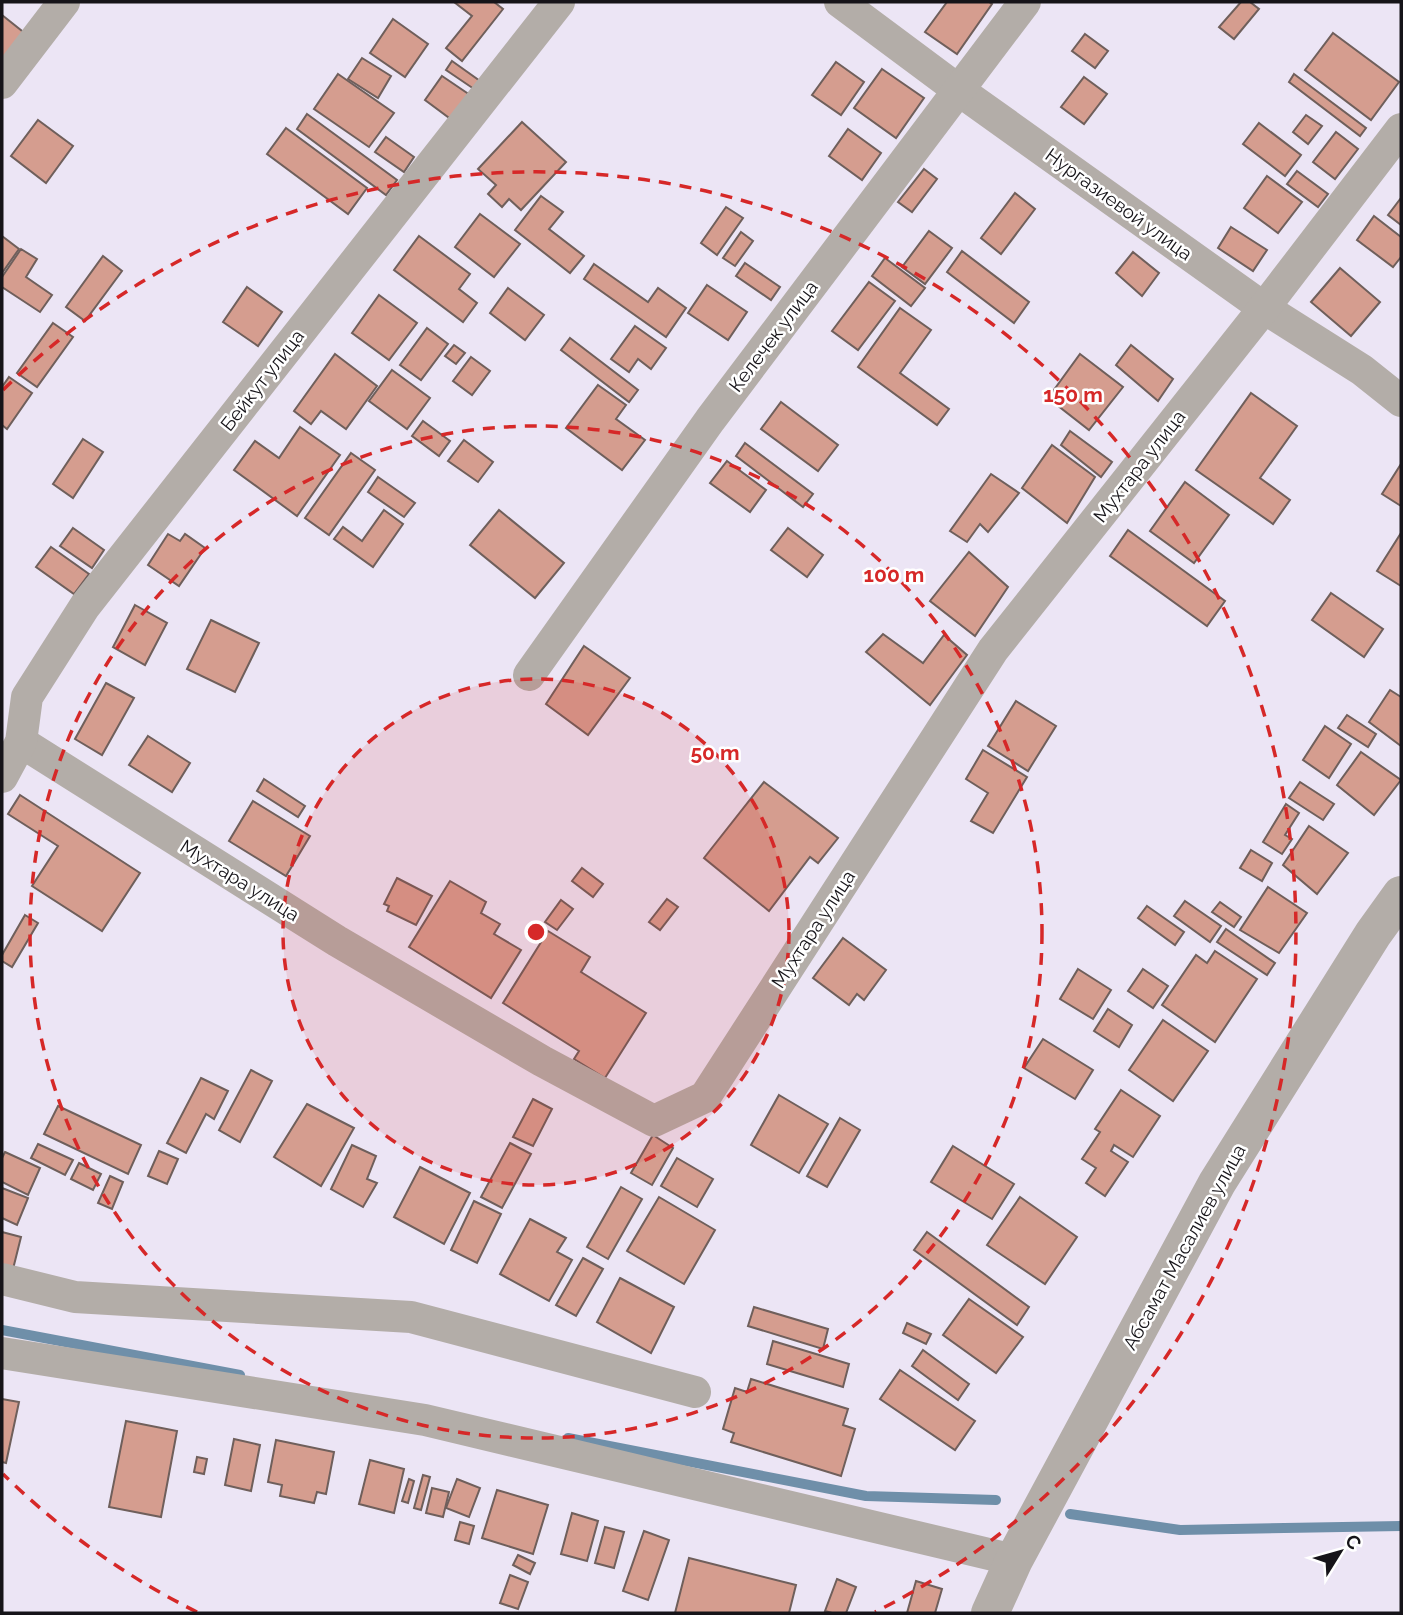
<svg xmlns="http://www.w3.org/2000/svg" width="1403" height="1615" font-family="Raleway,sans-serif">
	<rect width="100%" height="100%" fill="#ece5f5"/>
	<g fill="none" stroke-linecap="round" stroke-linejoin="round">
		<g stroke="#6f8fa9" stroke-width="10">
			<path d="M2,1330l238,45"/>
			<path d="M568,1438l298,58 130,4"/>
			<path d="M1070,1514l110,16 221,-4"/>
		</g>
	</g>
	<g fill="#d59d8f" stroke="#6f5f5b" stroke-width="2">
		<path d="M454,2h40l9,7 -41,52 -16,-13 26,-32z"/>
		<path d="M947,2h42l3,2 -35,50 -32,-22z"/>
		<path d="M1241,2h9l9,7 -25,30 -15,-12z"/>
		<path d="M2,15l25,20 -25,31z"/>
		<path d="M393,19l35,25 -23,33 -35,-24z"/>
		<path d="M1333,33l66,49 -28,38 -66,-50z"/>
		<path d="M1085,34l23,17 -13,17 -23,-17z"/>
		<path d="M362,58l29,18 -13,22 -30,-19z"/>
		<path d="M452,61l28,20 -6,8 -28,-19z"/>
		<path d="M836,62l28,20 -23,33 -29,-20z"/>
		<path d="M882,69l42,29 -28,40 -42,-30z"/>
		<path d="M338,74l56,39 -25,34 -55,-38z"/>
		<path d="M1294,74l72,54 -6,8 -71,-54z"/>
		<path d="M442,76l28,19 -18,25 -27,-20z"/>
		<path d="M1084,77l23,17 -23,30 -23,-17z"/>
		<path d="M307,114l90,66 -11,15 -89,-66z"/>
		<path d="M1306,115l16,11 -14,18 -15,-12z"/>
		<path d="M38,120l35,26 -27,37 -35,-27z"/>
		<path d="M522,122l44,40 -45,48 -12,-11 -7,8 -14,-13 8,-9 -18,-16z"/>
		<path d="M1259,123l42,32 -16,21 -42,-32z"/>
		<path d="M286,128l81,60 -19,26 -81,-60z"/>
		<path d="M848,129l33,24 -19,27 -33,-24z"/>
		<path d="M1336,132l22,17 -23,30 -22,-17z"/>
		<path d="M386,137l28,20 -10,15 -29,-20z"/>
		<path d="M924,169l13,10 -25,33 -14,-10z"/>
		<path d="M1297,171l31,23 -10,13 -31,-23z"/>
		<path d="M1267,176l35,26 -24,31 -34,-25z"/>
		<path d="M1015,193l20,16 -34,45 -20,-16z"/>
		<path d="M541,196l22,16 -14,17 35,27 -14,17 -55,-43z"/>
		<path d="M1401,198v27l-13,-10z"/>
		<path d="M726,207l17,11 -26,37 -16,-12z"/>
		<path d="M480,214l40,30 -26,33 -39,-30z"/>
		<path d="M1374,216l27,21v20l-8,10 -36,-27z"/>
		<path d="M1231,227l36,23 -14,21 -35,-23z"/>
		<path d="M929,231l23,17 -27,36 -23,-17z"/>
		<path d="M741,232l12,9 -18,25 -12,-8z"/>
		<path d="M2,236l17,13 -17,24z"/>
		<path d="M419,236l51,38 -11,15 18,14 -14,19 -69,-52z"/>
		<path d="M21,249l16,10 -11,18 26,18 -12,17 -38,-25v-10z"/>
		<path d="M962,251l67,51 -15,21 -67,-51z"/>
		<path d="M1133,252l26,21 -17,23 -26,-23z"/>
		<path d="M103,256l19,15 -37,50 -19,-14z"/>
		<path d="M885,258l40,30 -14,18 -39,-30z"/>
		<path d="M745,263l35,24 -9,13 -35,-24z"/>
		<path d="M594,264l54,38 10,-14 28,20 -20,29 -82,-58z"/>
		<path d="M1340,268l40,34 -29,34 -40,-34z"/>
		<path d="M869,282l26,19 -37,49 -26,-19z"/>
		<path d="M707,285l40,27 -19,28 -40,-27z"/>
		<path d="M247,287l35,25 -24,34 -35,-24z"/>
		<path d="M508,288l36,27 -19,25 -35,-27z"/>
		<path d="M379,295l38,28 -28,37 -37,-27z"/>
		<path d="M900,308l31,22 -31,43 49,36 -12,16 -79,-58z"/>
		<path d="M53,323l20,14 -36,50 -20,-14z"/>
		<path d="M635,326l31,22 -15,21 -13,-10 -9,13 -18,-13z"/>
		<path d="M427,328l21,16 -27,36 -21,-15z"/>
		<path d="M570,338l68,52 -9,12 -68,-52z"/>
		<path d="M454,345l11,8 -9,11 -11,-8z"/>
		<path d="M1131,345l42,34 -15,22 -42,-36z"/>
		<path d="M335,354l42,32 -31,43 -25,-18 -10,13 -17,-13z"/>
		<path d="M1080,354l43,33 -34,43 -41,-32z"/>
		<path d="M471,357l19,14 -18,24 -19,-14z"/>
		<path d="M392,370l38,28 -23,31 -38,-28z"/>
		<path d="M9,377l23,16 -25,36 -5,-4v-38z"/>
		<path d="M598,385l28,20 -10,14 29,21 -23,30 -56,-42z"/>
		<path d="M1251,393l46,33 -37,52 30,22 -17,24 -77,-54z"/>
		<path d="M781,402l57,43 -20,26 -57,-42z"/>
		<path d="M423,421l27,20 -11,15 -27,-20z"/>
		<path d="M300,427l40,28 -43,61 -63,-46 21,-29 24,17z"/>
		<path d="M1070,431l42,31 -11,15 -40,-32z"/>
		<path d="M83,439l20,13 -30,46 -20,-14z"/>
		<path d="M464,440l29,22 -15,20 -30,-21z"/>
		<path d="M745,443l68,51 -10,13 -67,-51z"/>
		<path d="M1052,445l43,32 -28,46 -45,-35z"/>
		<path d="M351,453l24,17 -46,65 -24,-17z"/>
		<path d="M727,461l39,29 -16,22 -40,-29z"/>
		<path d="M1401,464v42l-19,-12z"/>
		<path d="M991,474l28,19 -31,39 -8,-8 -13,18 -17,-11z"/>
		<path d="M378,477l37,26 -11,14 -36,-25z"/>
		<path d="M1185,482l44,33 -35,48 -44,-32z"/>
		<path d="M384,510l19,14 -30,43 -39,-28 9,-12 19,14z"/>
		<path d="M499,510l65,53 -29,35 -65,-53z"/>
		<path d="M73,528l31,22 -12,18 -32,-22z"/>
		<path d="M788,528l35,27 -16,22 -36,-27z"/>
		<path d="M1128,530l97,71 -18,25 -97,-70z"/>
		<path d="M1401,533v53l-24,-15z"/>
		<path d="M168,534l12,7 5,-7 20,14 -26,38 -31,-21z"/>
		<path d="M51,547l38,27 -15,20 -38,-27z"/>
		<path d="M969,552l39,35 -33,49 -45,-35z"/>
		<path d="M1331,593l52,36 -19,28 -52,-37z"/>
		<path d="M135,605l32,18 -22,42 -32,-18z"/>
		<path d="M211,620l48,23 -24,49 -48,-23z"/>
		<path d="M883,634l40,29 21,-28 23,20 -37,50 -64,-53z"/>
		<path d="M584,646l46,32 -42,57 -42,-31z"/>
		<path d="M106,683l28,15 -32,57 -27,-16z"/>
		<path d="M1390,690l11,7v49l-32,-24z"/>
		<path d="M1016,701l40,25 -28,45 -40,-25z"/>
		<path d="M1347,715l29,19 -8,13 -30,-19z"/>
		<path d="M1325,726l26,18 -22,34 -26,-18z"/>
		<path d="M148,736l42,27 -18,29 -43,-27z"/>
		<path d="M983,750l44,27 -34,56 -22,-12 17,-28 -22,-14z"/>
		<path d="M1361,752l40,28 -27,35 -37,-30z"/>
		<path d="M264,779l41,27 -7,11 -41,-26z"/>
		<path d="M764,782l74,56 -20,25 -8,-6 -41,54 -65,-53z"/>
		<path d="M1300,782l34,22 -11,16 -34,-22z"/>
		<path d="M20,795l120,78 -38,58 -70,-45 26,-40 -50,-32z"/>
		<path d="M253,801l57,35 -24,40 -57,-35z"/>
		<path d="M1286,804l13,9 -14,22 7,4 -10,15 -19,-12z"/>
		<path d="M1309,826l39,27 -31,41 -34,-29z"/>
		<path d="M1251,850l21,13 -10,18 -22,-13z"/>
		<path d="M582,868l21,16 -10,13 -21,-16z"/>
		<path d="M397,878l35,18 -16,29 -29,-14 2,-5 -5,-2z"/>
		<path d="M450,881l36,21 -5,11 19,11 -6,10 27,16 -30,48 -82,-51z"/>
		<path d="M1268,887l39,26 -28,40 -39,-23z"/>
		<path d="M667,899l11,8 -18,23 -11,-8z"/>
		<path d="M561,900l12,9 -16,21 -12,-8z"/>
		<path d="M1185,901l36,25 -11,16 -36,-26z"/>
		<path d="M1220,902l21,15 -7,10 -22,-15z"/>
		<path d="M1147,906l37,26 -9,13 -37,-27z"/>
		<path d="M25,915l13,8 -26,44 -10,-6v-6z"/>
		<path d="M1226,929l49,34 -8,12 -50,-33z"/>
		<path d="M548,931l42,26 -9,15 65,41 -41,65 -31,-19 5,-8 -76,-48z"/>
		<path d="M843,938l43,32 -22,30 -7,-6 -8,11 -36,-27z"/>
		<path d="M1215,951l42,28 -42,63 -53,-37 34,-50 11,8z"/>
		<path d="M1078,969l33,21 -18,29 -33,-20z"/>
		<path d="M1143,969l25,17 -15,22 -25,-17z"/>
		<path d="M1108,1009l24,16 -13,22 -25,-16z"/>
		<path d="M1163,1020l45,31 -35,50 -44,-31z"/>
		<path d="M1043,1039l50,31 -18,29 -51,-31z"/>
		<path d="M251,1070l21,11 -32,61 -21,-12z"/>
		<path d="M201,1078l27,13 -14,28 -8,-5 -20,39 -19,-10z"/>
		<path d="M1121,1090l39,26 -27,41 -19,-12 -3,6 17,11 -23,34 -19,-13 10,-15 -14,-9 18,-27 -5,-3z"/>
		<path d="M779,1095l49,29 -29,49 -48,-28z"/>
		<path d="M533,1099l19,10 -19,37 -20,-9z"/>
		<path d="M307,1104l47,24 -33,58 -47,-29z"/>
		<path d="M58,1106l83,39 -13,29 -84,-40z"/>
		<path d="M840,1118l20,12 -33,57 -20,-11z"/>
		<path d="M653,1135l20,13 -21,37 -21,-12z"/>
		<path d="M510,1143l21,11 -29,54 -21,-11z"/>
		<path d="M38,1144l35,16 -8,15 -34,-17z"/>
		<path d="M352,1145l24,11 -9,23 10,4 -14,24 -32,-18z"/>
		<path d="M953,1146l61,38 -22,35 -61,-37z"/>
		<path d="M159,1151l19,8 -11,25 -19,-8z"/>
		<path d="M5,1152l35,16 -12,27 -26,-13v-24z"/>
		<path d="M677,1158l36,21 -16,28 -36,-21z"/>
		<path d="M79,1163l22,11 -8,16 -22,-11z"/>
		<path d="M420,1167l50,26 -26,51 -50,-27z"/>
		<path d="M110,1176l13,6 -11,27 -14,-6z"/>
		<path d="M621,1187l21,12 -34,60 -21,-12z"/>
		<path d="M2,1188l26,10 -11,27 -15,-7z"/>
		<path d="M659,1197l56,33 -31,54 -57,-33z"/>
		<path d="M1020,1197l57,40 -32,47 -58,-39z"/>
		<path d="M474,1201l27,13 -24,49 -26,-13z"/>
		<path d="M530,1219l36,19 -9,14 15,8 -23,41 -49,-27z"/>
		<path d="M2,1232l19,5 -8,32 -11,-2z"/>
		<path d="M927,1232l102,75 -12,18 -103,-75z"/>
		<path d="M583,1258l20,11 -27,47 -20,-11z"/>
		<path d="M620,1278l54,29 -23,46 -54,-31z"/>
		<path d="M969,1299l54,38 -27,36 -53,-38z"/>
		<path d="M754,1307l74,22 -5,20 -75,-23z"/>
		<path d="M907,1323l24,11 -5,10 -23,-11z"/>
		<path d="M773,1341l76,23 -6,23 -76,-23z"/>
		<path d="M923,1350l46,34 -11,16 -46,-34z"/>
		<path d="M900,1370l75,51 -20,29 -75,-51z"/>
		<path d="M751,1379l97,30 -5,16 12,4 -14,47 -110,-34 3,-9 -11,-4 12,-41 12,4z"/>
		<path d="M2,1399l17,3 -13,61 -4,-1z"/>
		<path d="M126,1421l51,10 -16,86 -52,-10z"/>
		<path d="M234,1439l26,6 -9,46 -26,-6z"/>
		<path d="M276,1440l58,12 -8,42 -9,-2 -3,11 -34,-7 2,-11 -14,-3z"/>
		<path d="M197,1457l10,2 -3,15 -10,-2z"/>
		<path d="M370,1460l34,9 -10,44 -35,-9z"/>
		<path d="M423,1475l7,2 -9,33 -7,-2z"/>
		<path d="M409,1479l5,2 -6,22 -6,-2z"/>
		<path d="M457,1479l23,9 -11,29 -23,-9z"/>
		<path d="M432,1488l17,4 -6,25 -17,-4z"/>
		<path d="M497,1490l51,15 -15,49 -51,-16z"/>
		<path d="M572,1513l26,8 -11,40 -26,-7z"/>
		<path d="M460,1522l14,4 -5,18 -14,-4z"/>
		<path d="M605,1527l19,5 -10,36 -19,-5z"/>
		<path d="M644,1531l25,9 -21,60 -25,-9z"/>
		<path d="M518,1555l17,8 -5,11 -17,-9z"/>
		<path d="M689,1558l107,27 -7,28h-114z"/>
		<path d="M510,1575l18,7 -10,27 -18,-6z"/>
		<path d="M837,1579l19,8 -10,26h-14l-7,-2z"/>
		<path d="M916,1581l26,8 -7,24h-28z"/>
	</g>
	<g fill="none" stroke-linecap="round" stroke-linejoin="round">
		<g stroke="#b3ada8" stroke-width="32">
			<path d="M840,2l117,87 307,219 98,62 39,31"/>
			<path d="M2,83l62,-81"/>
			<path d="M529,675l181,-255 315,-418"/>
			<path d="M21,742l316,199 205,120 112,60 51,-24 288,-447 271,-342 137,-179"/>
			<path d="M2,777l19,-35 6,-45 58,-91 474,-604"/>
			<path d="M2,1279l73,18 336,20 284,75"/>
			<path d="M2,1353l423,67 589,140"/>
		</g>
		<path stroke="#b3ada8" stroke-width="38" d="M990,1613l24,-53 203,-377 156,-249 28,-39"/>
	</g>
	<circle cx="536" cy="932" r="253" fill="#d62828" fill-opacity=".12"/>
	<g fill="none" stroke="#d62828" stroke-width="3.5" stroke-dasharray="12 9">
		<circle cx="536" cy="932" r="253"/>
		<circle cx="536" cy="932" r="506"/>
		<path d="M197 1612A760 760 0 0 1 3 1474M3 390A760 760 0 1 1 875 1612"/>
	</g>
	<g text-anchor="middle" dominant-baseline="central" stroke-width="5" stroke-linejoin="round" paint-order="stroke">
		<g font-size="19" fill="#161419" stroke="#fff">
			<text transform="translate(1119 204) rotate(36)">Нургазиевой улица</text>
			<text transform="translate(773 336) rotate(-53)">Келечек улица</text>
			<text transform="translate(262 380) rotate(-52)">Бейкут улица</text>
			<text transform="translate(1139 466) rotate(-52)">Мухтара улица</text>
			<text transform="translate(240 880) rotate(32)">Мухтара улица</text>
			<text transform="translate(813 929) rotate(-57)">Мухтара улица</text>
			<text transform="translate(1184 1247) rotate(-61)">Абсамат Масалиев улица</text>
		</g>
	</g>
	<circle cx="536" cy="932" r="10" fill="#d62828" stroke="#fff" stroke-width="3.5"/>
	<g font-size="21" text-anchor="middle" font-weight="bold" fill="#d62828" stroke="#fff" stroke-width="5" stroke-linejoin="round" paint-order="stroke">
		<text x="1073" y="402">150 m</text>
		<text x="894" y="582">100 m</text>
		<text x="715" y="760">50 m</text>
	</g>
	<rect width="1403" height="1615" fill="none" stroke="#161419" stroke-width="7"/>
	<g transform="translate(1340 1552) rotate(53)" stroke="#ffffff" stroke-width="5" paint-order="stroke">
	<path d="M0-5L12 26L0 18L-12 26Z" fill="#161419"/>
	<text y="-10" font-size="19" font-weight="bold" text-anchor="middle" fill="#161419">С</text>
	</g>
</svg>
